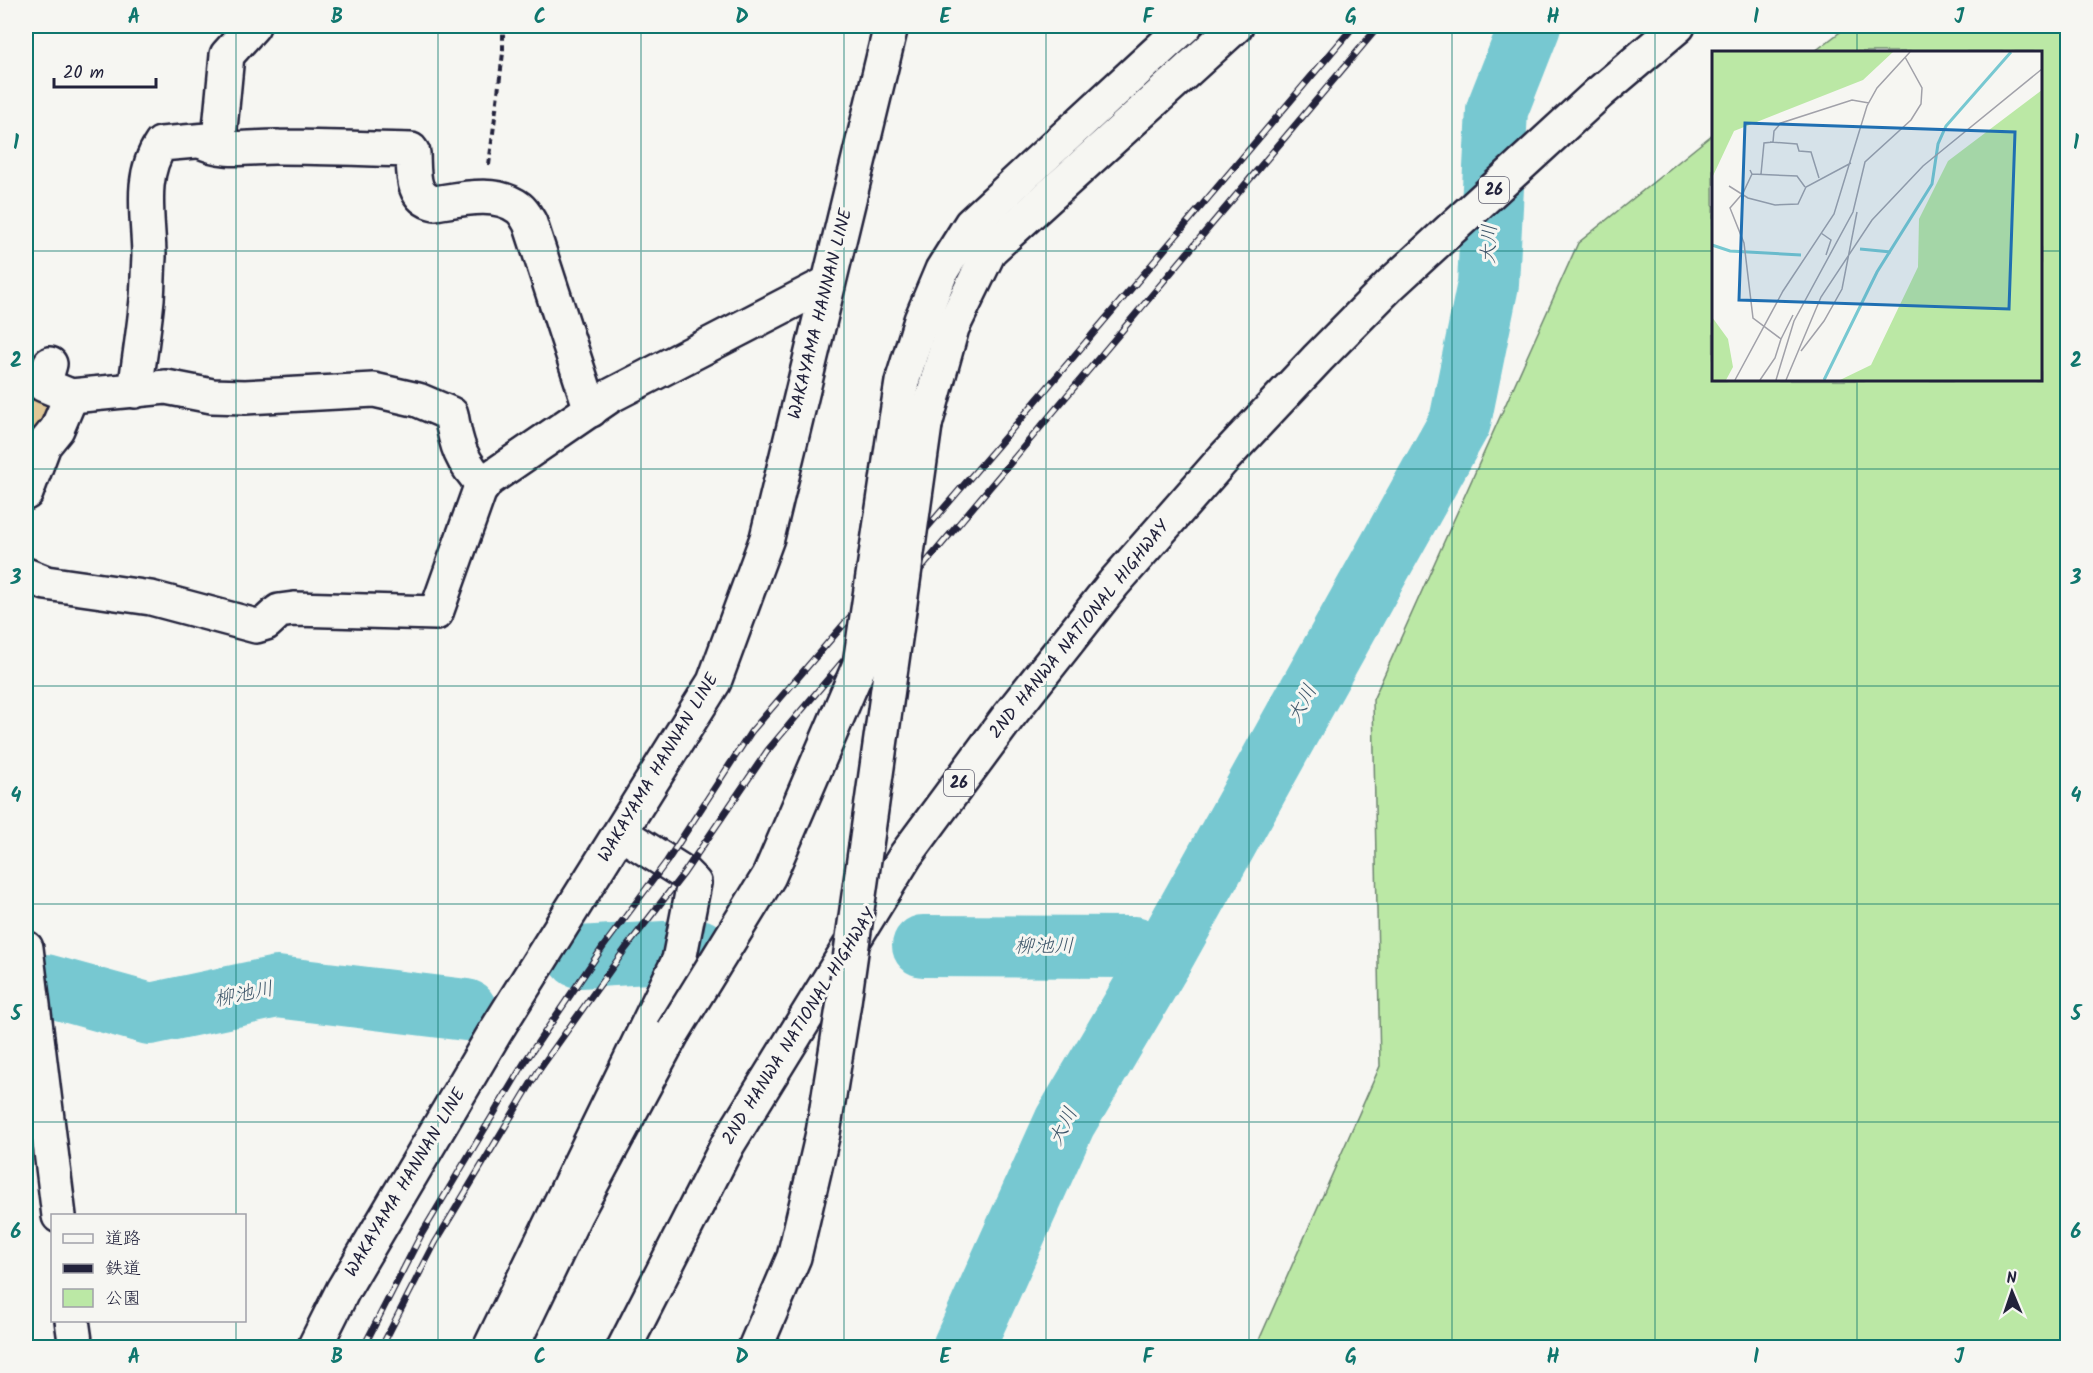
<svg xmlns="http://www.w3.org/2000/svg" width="2093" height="1373" font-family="Kalam,'Klee One',sans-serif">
	<rect width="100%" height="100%" fill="#f6f6f2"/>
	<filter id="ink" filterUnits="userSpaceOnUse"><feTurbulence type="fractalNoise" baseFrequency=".0167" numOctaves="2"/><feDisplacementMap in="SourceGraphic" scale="12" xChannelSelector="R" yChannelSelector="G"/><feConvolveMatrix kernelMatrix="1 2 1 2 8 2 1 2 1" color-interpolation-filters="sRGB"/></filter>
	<g filter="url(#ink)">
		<path fill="#bbe8a5" stroke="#6e8570" stroke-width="1.5" d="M1848,26h219v1321h-811l124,-281 -7,-366 205,-457 135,-109 1,246h326v-328h-226z"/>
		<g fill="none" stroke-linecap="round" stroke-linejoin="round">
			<g stroke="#77c8d1" stroke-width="62">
				<path d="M923,946l211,1 28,11"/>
				<path d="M579,957l120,-7"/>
				<path d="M26,987l19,-2 105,29 127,-27 189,23"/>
				<path d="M963,1348l102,-226 97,-164 298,-536 28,-138 9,-174 33,-84"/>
			</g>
		</g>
		<g fill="#e0c796" stroke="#22223b" stroke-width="1.5">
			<path d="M26,344l5,2 -3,6 16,6 -11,31 -7,-2z"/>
			<path d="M37,389l27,12 -16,34 -22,-10v-11z"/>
		</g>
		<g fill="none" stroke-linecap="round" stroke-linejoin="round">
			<defs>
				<g id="minor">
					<path d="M201,141c23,13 53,5 78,6 44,0 88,2 132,3l2,3c1,20 -2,45 22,50 26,-4 61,-13 84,5 5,4 8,10 11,15l61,187"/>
					<path d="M50,364l-6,21 27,11 95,-9 46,9 33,1 129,-7 44,10 33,14c5,31 10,48 33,71"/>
					<path d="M135,391c4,-30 9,-61 12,-92 1,-14 1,-28 2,-42 0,-37 -11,-80 12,-113l58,-5 8,-84 26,-29"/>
					<path d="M26,493l18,-48 13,-16 14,-33"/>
					<path d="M26,575l20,8 105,15 105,28 10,-3 13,-12 15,-2 142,4 43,-121 7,-11 124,-85 218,-113"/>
					<path d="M26,948l33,268"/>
					<path d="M72,1320l4,28"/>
					<path d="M490,1348l189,-388 15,-77 -10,-10 -63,-40"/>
				</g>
				<path id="secondary" d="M314,1348l29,-58 151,-256 220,-352 53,-144 124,-512"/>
				<g id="motorway">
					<path d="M896,420l6,-38 19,-62 21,-50 29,-46 214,-198"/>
					<path d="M925,425l27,-97 38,-78 246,-224"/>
					<path d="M511,1348l64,-133 98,-183"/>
					<path d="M624,1348l104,-204 178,-289 102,-138 106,-134 110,-125 94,-100 71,-72 210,-193 79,-67"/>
					<path d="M755,1348l39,-91 29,-124"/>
				</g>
			</defs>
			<use href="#minor" stroke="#22223b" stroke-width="38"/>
			<use href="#secondary" stroke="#22223b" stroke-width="38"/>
			<use href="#motorway" stroke="#22223b" stroke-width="38"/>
			<path stroke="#22223b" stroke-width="4" stroke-dasharray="6 4.5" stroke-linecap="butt" d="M489,165l14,-112v-27"/>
			<use href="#minor" stroke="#f6f6f2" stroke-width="33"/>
			<use href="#secondary" stroke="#f6f6f2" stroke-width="33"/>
			<use href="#motorway" stroke="#f6f6f2" stroke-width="33"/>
			<defs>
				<g id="rail">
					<path d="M363,1348l58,-113 105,-175 77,-113 64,-86 84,-129 268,-311 335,-395"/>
					<path d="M381,1348l54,-105 104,-173 87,-122 58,-75 84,-123 611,-724"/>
				</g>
			</defs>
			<use href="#rail" stroke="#22223b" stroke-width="7"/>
			<use href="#rail" stroke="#f6f6f2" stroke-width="4.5" stroke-dasharray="14" stroke-linecap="butt"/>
			<defs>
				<g id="motorway-bridge">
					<path d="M673,1032l96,-156 91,-212 36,-244"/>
					<path d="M823,1133l21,-131 81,-577"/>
				</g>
			</defs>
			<use href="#motorway-bridge" stroke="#22223b" stroke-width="38" stroke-linecap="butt"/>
			<use href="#motorway-bridge" stroke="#f6f6f2" stroke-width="33"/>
		</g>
	</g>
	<path fill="none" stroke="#0f766e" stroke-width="1.5" stroke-opacity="0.55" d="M236,26v1190M438,26v1322M641,26v1322M844,26v1322M1046,26v1322M1249,26v1322M1452,26v1322M1655,26v1322M1857,26v26M26,251h1688M2040,251h28M1857,380v968M26,469h2042M26,686h2042M26,904h2042M26,1122h2042M236,1320v28"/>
	<g text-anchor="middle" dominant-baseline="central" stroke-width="6" stroke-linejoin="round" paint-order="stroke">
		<g fill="#f6f6f2" stroke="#626272" stroke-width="1.5">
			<rect x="1479" y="177" width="30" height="26" rx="4.5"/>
			<rect x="944" y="770" width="30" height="26" rx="4.5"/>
		</g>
		<g font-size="16" font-weight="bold" fill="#22223b">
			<text x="1494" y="190">26</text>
			<text x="959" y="783">26</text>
		</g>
		<g font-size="18" fill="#22223b" stroke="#f6f6f2">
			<text transform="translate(821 314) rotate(-76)">WAKAYAMA HANNAN LINE</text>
			<text transform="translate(1080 630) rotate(-51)">2ND HANWA NATIONAL HIGHWAY</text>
			<text transform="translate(659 768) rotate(-59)">WAKAYAMA HANNAN LINE</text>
			<text transform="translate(800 1027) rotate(-58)">2ND HANWA NATIONAL HIGHWAY</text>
			<text transform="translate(406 1183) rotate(-59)">WAKAYAMA HANNAN LINE</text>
		</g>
		<g font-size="20" font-style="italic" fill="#3c5468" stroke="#f6f6f2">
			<text transform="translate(1490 244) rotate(-87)">大川</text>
			<text transform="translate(1303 704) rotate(-61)">大川</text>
			<text x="1044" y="947">柳池川</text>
			<text transform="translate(244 995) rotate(-11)">柳池川</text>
			<text transform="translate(1064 1127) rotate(-63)">大川</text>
		</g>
	</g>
	<g transform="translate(1712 51)">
		<rect width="330" height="330" fill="#f6f6f2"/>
		<path d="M0,1h181l-30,28 -129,51 -22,47zM330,39v290h-202l31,-15 47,-98 1,-48 29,-58zM0,266l16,22 5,28 -7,13h-14z" fill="#bbe8a5"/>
		<path fill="none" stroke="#77c8d1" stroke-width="3" d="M0,194l18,6 71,4M148,198l31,3M112,329l53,-108 55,-88 6,-40 8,-18 65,-74"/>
		<path fill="none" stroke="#a1a1a9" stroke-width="1.5" d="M58,91l27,2 2,7 12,1 8,26M38,119l2,4 45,2 8,11M40,123l-9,19 -13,15 14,35 9,75 28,21 -6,19 -15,22M49,123l3,-31 9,-1 1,-11 7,-8 71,-23 17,3M17,135l19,12 27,7 23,-1 8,-17 45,-24M109,182l10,7 -5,15M69,288l12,-24M89,300l23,-30 18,-32 15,-77M23,329l48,-89 51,-77 33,-108 10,-18 33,-36M64,329l18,-59 59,-109 12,-50 46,-42 10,-16 1,-16 -17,-31M74,329l35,-83 51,-77 51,-54 119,-97"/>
		<path fill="#1f6fb2" fill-opacity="0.15" stroke="#1f6fb2" stroke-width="3" d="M33,72l270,9 -6,177 -270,-9z"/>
		<rect width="330" height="330" fill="none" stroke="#22223b" stroke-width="3"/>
	</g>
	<rect width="2093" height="1373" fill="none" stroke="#f6f6f2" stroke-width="66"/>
	<rect x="51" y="1214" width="195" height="108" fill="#f6f6f2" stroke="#a1a1a9" stroke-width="1.5"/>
	<rect x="63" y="1234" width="30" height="9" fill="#f6f6f2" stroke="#a1a1a9" stroke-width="1.5"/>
	<text x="105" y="1244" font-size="18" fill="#22223b">道路</text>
	<rect x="63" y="1264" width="30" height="9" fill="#22223b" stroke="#a1a1a9" stroke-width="1.5"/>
	<text x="105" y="1274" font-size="18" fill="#22223b">鉄道</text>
	<rect x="63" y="1289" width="30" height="18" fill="#bbe8a5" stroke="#a1a1a9" stroke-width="1.5"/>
	<text x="105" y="1304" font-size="18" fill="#22223b">公園</text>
	<g transform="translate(2012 1292) rotate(358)" stroke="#f6f6f2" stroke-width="4.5" paint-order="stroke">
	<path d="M0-4.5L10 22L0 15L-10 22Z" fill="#22223b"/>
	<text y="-9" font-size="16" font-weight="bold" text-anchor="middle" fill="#22223b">N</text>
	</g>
	<path d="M54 78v9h102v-9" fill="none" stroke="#22223b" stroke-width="3"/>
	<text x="63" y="78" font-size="18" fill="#22223b" stroke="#f6f6f2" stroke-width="4.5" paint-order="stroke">20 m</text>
	<rect x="33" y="33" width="2027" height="1307" fill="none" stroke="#0f766e" stroke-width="2"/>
	<g font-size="20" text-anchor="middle" font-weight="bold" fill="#0f766e">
		<text x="134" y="23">A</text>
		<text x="337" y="23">B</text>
		<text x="540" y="23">C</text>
		<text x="742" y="23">D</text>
		<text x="945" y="23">E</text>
		<text x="1148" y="23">F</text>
		<text x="1351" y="23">G</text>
		<text x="1553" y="23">H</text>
		<text x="1756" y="23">I</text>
		<text x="1959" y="23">J</text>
		<text x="16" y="149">1</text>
		<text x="2076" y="149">1</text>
		<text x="16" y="367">2</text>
		<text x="2076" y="367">2</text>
		<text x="16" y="584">3</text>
		<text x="2076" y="584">3</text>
		<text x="16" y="802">4</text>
		<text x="2076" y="802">4</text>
		<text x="16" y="1020">5</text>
		<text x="2076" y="1020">5</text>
		<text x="16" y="1238">6</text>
		<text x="2076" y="1238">6</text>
		<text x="134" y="1363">A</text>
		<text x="337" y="1363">B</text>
		<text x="540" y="1363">C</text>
		<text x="742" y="1363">D</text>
		<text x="945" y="1363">E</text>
		<text x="1148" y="1363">F</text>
		<text x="1351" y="1363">G</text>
		<text x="1553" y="1363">H</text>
		<text x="1756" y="1363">I</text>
		<text x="1959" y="1363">J</text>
	</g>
</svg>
